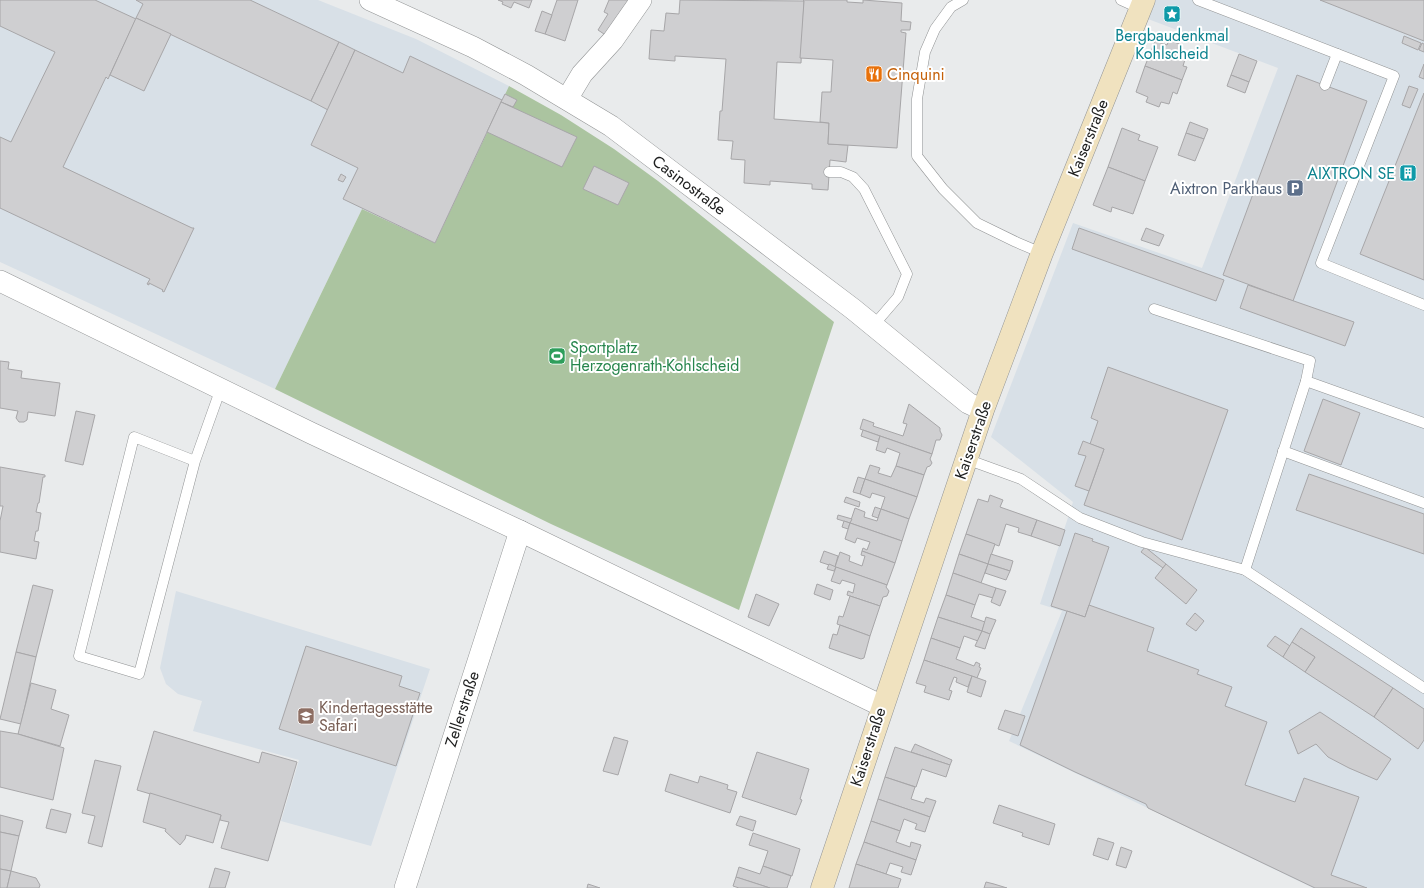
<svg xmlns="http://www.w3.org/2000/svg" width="1424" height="888" font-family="Jost,sans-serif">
	<rect width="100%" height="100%" fill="#e9ebec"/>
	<g fill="#d8e0e7">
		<path d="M0,0h318l98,39 93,47 -74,157 -73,-34 -87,180 -275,-127z"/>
		<path d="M1156,0h268v888h-111l-304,-147 53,-130 -22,-7 33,-102 -82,-65 82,-214 129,45 76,-200 -130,-49z"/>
		<path d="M176,591l254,78 -59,177 -90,-25 18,-61 -106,-29 9,-30 -24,-7 -12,-10 -6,-16z"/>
	</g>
	<path fill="#abc4a0" d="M509,86l52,29 53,34 44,32 176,141 -95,288 -188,-86 -276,-135 87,-180 73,34z"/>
	<g fill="#cfcfd1" stroke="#a7a6a8">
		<path d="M0,0h95l41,19 -28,60 -2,-2 -43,90 129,61h2l-30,64 -2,-1 1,-1 -14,-7v2l-2,-1 3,-5 -150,-71v-71l11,5 44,-90 -55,-26z"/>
		<path d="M136,0h114l89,42 -28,59 -175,-83 7,-14z"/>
		<path d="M498,0h34l-3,8 -15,-6 -3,6 -9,-4 1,-2z"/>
		<path d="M557,0h21l-13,41 -20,-7z"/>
		<path d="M609,0h20l-22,36 -9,-6 10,-16 -4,-2z"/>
		<path d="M680,0l124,1 -3,62 -24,-1 -3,57 55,4 -1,21 20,1 -2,17 -16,-2 -2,30 -16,-1v-5l-42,-3v4l-26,-2 1,-23 -14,-1 2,-18 -15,-1 2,-29h2l4,-52 -51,-3v5l-26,-2 2,-29 13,1 2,-18 13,1z"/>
		<path d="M803,0h44v2l16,1v-3l39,3 -1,18 10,1 -1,8h-9v2l5,1 -9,115 -69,-4 1,-21 -9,-1 2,-30h9l2,-32 -33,-2 4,-57z"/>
		<path d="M1320,0h104v41z"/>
		<path d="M542,11l10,4 -7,19 -10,-3z"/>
		<path d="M136,18l35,16 -27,57 -34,-16z"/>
		<path d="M1404,36l17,7 -3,7 -16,-7z"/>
		<path d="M1169,40l13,5 -1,6 6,2 -4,13 4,1 -5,13 -37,-14 10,-25 12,4z"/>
		<path d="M339,42l16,8 -27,60 -17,-9z"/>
		<path d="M1422,43l2,1v8l-5,-2z"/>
		<path d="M355,50l48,23 7,-17 92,44 -67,143 -92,-44 15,-31 -47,-23z"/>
		<path d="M1239,54l18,7 -8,21 -18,-7z"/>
		<path d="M1424,64v15l-5,-2z"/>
		<path d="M1145,66l37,14 -5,14 -4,-2 -4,12 -8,-2 -2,5 -13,-5 2,-5 -12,-5z"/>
		<path d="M1231,75l18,7 -4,11 -18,-7z"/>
		<path d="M1297,75l70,26 -74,200 -70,-26z"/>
		<path d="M1409,86l9,3 -8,19 -8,-3z"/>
		<path d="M1424,93v187l-64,-26z"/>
		<path d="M505,94l12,6 -4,7 -12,-5z"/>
		<path d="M501,102l76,35 -15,30 -75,-35z"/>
		<path d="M1190,122l18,7 -4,10 -18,-6z"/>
		<path d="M1122,128l18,7 -2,5 20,7 -13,34 -37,-14z"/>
		<path d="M1186,133l18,6 -9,22 -17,-6z"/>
		<path d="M594,166l35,17 -11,22 -35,-16z"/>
		<path d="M1108,167l37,14 -12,33 -21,-7 -1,5 -18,-7z"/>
		<path d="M341,174l5,3 -3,5 -5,-2z"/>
		<path d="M1079,228l145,52 -8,21 -144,-52z"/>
		<path d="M1146,228l18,7 -5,11 -18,-6z"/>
		<path d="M1248,285l106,37 -9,24 -105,-38z"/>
		<path d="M0,361l9,1 -1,7 14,2 -1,7 39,5 -5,33 -27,-4 -1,8 -3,2h-5l-3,-4 2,-7 -18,-3z"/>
		<path d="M1108,367l120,43 -46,130 -98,-35 20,-56 -14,-5 8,-23 -7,-3z"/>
		<path d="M1323,399l37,14 -19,52 -37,-14z"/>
		<path d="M909,404l31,24v3l2,4 -2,5h-4l-4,14 -72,-25 3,-10 11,4 -1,3 30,10 4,-12 -4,-1z"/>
		<path d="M76,411l19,4 -12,50 -18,-4z"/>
		<path d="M863,430l17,6 -2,6 -17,-6z"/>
		<path d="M880,436l52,18 -2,5 2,4 -2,3 -3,1 -3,8 -28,-9 4,-13 -13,-5 -2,5 -9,-3z"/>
		<path d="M1083,441l21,8 -15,42 -14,-5 11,-30 -8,-2z"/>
		<path d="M870,465l10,3 -2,5 13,4 5,-11 28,9 -7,22 -52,-18z"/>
		<path d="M0,467l45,8v2h-2l-4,26h-1l-2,9 5,1 -3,18h-2l-2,10 5,1 -3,17 -36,-7v-31l3,-15h-3z"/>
		<path d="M1309,474l115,40v40l-128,-44z"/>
		<path d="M858,477l7,2 -5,15 -7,-2z"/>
		<path d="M865,479l52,18 -8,22 -28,-10 4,-12 -13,-4 -2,5 -10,-4z"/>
		<path d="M990,495l13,5 -3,7 37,13 -6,16 -13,-4 1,-4 -13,-4 -7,22 -33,-12 12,-35 10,3z"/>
		<path d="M846,497l14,5 -1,5 -15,-5z"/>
		<path d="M875,507l6,2 -3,9 -6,-2z"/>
		<path d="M855,508l10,4 -1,5 13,4 4,-12 28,10 -7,22 -52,-18z"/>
		<path d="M838,515l14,4 -2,4 -13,-4z"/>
		<path d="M1037,520l28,10 -5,16 -29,-10z"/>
		<path d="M844,521l6,2 -2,6 -6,-2z"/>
		<path d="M850,523l52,18 -7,22 -33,-12 1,-3 4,2 3,-8 -13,-4 -2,5 -10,-4z"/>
		<path d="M1075,533l18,6 -1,2 17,6 -24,70 -34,-11z"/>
		<path d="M966,534l29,10 -7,20 -29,-10z"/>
		<path d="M1145,547l21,17 -3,4 -22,-16z"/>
		<path d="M824,551l14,5 -3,11 -15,-5z"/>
		<path d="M862,551l33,12 -8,22 -52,-18 5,-15 10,4 -1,5 13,5 3,-10 -4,-1z"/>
		<path d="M959,554l29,10 -7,19 -28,-10z"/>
		<path d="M991,554l22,7 -3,10 -22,-7z"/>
		<path d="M829,564l7,3 -2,4 -7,-2z"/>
		<path d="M988,564l22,7 -4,9 -21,-7z"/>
		<path d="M1166,564l31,26 -11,14 -31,-26z"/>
		<path d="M836,567l51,18 -1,2 3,4 -2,5 -4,1 -3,9 -33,-11 1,-4 5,2 2,-9 -13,-4 -2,4 -9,-3z"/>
		<path d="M953,573l43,15 -3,10 -14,-4 -4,11 -29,-10z"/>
		<path d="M817,584l16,6 -3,10 -16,-6z"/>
		<path d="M33,585l20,5 -17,67 -20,-5z"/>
		<path d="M996,588l10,3 -6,15 -9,-4z"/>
		<path d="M756,594l23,10 -10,22 -21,-9z"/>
		<path d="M946,595l29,10 -4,12 14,5 -3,9 -44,-14z"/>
		<path d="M850,596l30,10 -10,30 -33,-12 2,-8 4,1z"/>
		<path d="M1089,605l65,23 -7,23 52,19 -2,4 35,13 -7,19 42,16 -22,63 50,17 9,-24 55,19 -28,78 36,13h-52l-167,-80 -2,-4 -71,-32 -55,-27 47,-134 18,6z"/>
		<path d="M1195,613l9,8 -8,10 -10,-7z"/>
		<path d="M938,617l44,14 -4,10 -14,-5 -4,12 -29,-10z"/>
		<path d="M986,617l10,3 -6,14 -8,-3z"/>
		<path d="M840,625l30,11 -6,22 -3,1 -32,-11 4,-14 4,1z"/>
		<path d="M1301,628l92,60 -19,29 -69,-45 10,-15 -23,-15z"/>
		<path d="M982,631l8,3 -5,15 -10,-3z"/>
		<path d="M1275,636l15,10 -7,11 -16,-11z"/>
		<path d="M931,638l29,10 -4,11 18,7 2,-4 4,2 -1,3 2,1 -4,10 -53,-18z"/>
		<path d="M1292,642l23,15 -10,15 -22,-15z"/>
		<path d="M306,646l96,30 -3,10 21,7 -24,73 -117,-37z"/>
		<path d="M16,652l20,5 -15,67 -21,-5z"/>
		<path d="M924,660l48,16 -4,11 -12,-5 1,-4 -3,-1 -5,13 3,1 -3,9 -25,-8 2,-6 -10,-3z"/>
		<path d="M972,676l14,5 -5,16 -14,-5z"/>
		<path d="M31,683l25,7 -5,19 18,6 -9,31 -42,-12z"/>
		<path d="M1393,688l31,21v31l-6,9 -44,-32z"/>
		<path d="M1005,710l20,6 -7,20 -20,-7z"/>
		<path d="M1320,712l71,47 -14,21 -28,-12 -21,-11 -12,-13 -18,10 -9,-23z"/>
		<path d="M0,731l18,3 46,14 -11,52 -53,-13z"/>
		<path d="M154,731l105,32 3,-11 35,10 -29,99 -47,-13 8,-26 -9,-2 1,-5 -84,-25z"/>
		<path d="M614,737l14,4 -10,34 -15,-4z"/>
		<path d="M915,744l37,16 -2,5 -39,-13z"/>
		<path d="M895,747l55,18 -4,12 -24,-8 -6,18 -31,-10z"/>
		<path d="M757,752l52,17 -9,30 2,1 -6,15 -54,-18z"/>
		<path d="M95,760l26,6 -19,81 -14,-4 7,-27 -13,-3z"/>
		<path d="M670,774l28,9 2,-7 28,9 -1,4 10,3 -7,21 -65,-22z"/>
		<path d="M885,777l30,10 -4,12 13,4 2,-5 10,3 -6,16 -52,-18z"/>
		<path d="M150,793l71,22 -8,28 -27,-8 -1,4 -5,6 -15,-14 1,-2 -23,-7z"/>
		<path d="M878,799l52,18 -5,15 -10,-3 2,-5 -13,-5 -4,12 -29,-10z"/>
		<path d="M999,805l56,19 -6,21 -27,-9 1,-3 -30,-10z"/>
		<path d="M51,809l20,5 -5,19 -20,-5z"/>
		<path d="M0,815l23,6 -4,15 -19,-4z"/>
		<path d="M740,816l16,5 -3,10 -17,-6z"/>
		<path d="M871,821l29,10 -4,11 14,5 1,-5 10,3 -5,15 -52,-18z"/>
		<path d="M0,832l19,4 -8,35 -11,-2z"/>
		<path d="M753,833l47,16 -8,27 -29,-10 5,-15 -19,-6z"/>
		<path d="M1098,838l16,5 -6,17 -15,-5z"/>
		<path d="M864,842l52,18 -5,15 -10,-3 2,-5 -13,-4 -4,11 -30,-10z"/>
		<path d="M1121,847l11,4 -6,17 -10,-3z"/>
		<path d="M856,864l45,15 -3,9h-49z"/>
		<path d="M763,866l28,10 -4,12h-17l-34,-11 3,-10 21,7z"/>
		<path d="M215,868l15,4 -5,16h-16z"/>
		<path d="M0,869l11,2 -4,17h-7z"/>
		<path d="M11,871l25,7 4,7 -1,3h-32z"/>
		<path d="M736,877l34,11h-31l-6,-2z"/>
		<path d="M986,882l8,2 13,4h-23z"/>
		<path d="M588,884l12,4h-13z"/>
	</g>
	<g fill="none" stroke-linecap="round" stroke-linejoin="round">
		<defs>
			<g id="lane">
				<path d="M963,0l-12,7 -16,22 -10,23 -8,47v57l26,33 34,34 39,19 26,11"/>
				<path d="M1121,0l20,9"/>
				<path d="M1198,0l196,76 -73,187 103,42"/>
				<path d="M1325,85l12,-31"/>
				<path d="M829,172h12l12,5 11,12 43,85 -9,23 -25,29"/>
				<path d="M1154,309l156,52 -4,20 -61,189"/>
				<path d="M1306,381l118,42"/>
				<path d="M1283,451l141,52"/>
				<path d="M966,459l55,20 59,39 62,24 103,28 179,118"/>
				<path d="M195,461l-61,-24 -55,219 60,18 56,-213 26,-73"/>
			</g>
			<g id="street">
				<path d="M370,0l103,47 53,28 85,51 242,183 115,94 15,7"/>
				<path d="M567,99l15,-25 31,-34 28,-40"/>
				<path d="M0,281l311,152 209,98 362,175"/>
				<path d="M405,888l115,-357"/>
			</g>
			<path id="secondary" d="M822,888l161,-478 59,-157 102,-253"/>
		</defs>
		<use href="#lane" stroke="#929495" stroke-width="11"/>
		<use href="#street" stroke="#929495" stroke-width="22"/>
		<use href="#secondary" stroke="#929495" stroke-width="23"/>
		<use href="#lane" stroke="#fff" stroke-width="10"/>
		<use href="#street" stroke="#fff" stroke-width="21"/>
		<use href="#secondary" stroke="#f0e2bf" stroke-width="22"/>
	</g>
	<defs>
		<symbol id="sight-square" viewBox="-11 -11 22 22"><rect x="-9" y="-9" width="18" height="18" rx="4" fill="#0f9aa8" stroke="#fff"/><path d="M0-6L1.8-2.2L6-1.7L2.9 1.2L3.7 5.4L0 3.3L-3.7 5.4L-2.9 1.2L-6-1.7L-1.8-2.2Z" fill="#fff"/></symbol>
		<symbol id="restaurant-square" viewBox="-11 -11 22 22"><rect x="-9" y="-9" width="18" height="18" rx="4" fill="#e8710a" stroke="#fff"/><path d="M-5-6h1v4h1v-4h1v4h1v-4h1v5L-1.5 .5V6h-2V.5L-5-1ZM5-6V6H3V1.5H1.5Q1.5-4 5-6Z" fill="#fff"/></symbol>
		<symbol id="building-square" viewBox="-11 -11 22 22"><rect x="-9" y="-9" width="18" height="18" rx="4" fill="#0f9aa8" stroke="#fff"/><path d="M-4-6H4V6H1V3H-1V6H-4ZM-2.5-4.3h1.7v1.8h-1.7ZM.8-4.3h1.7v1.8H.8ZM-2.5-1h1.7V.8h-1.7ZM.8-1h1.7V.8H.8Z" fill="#fff"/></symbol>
		<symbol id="parking-square" viewBox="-11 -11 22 22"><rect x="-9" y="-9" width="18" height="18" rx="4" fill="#5c6f8a" stroke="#fff"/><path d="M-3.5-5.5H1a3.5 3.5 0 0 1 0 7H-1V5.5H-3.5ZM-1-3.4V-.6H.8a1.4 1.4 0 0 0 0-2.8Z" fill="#fff"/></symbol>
		<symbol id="stadium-square" viewBox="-11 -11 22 22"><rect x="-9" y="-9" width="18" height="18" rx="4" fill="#2e9e5b" stroke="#fff"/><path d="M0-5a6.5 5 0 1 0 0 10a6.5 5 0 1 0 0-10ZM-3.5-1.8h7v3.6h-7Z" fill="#fff"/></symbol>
		<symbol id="school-square" viewBox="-11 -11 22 22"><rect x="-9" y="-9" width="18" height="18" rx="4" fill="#8d6e63" stroke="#fff"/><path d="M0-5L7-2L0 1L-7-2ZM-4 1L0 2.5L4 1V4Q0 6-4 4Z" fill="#fff"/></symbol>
	</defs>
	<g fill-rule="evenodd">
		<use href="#sight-square" x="1162" y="4" width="20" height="20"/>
		<use href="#restaurant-square" x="864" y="64" width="20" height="20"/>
		<use href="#building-square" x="1398" y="163" width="20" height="20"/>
		<use href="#parking-square" x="1285" y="178" width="20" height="20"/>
		<use href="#stadium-square" x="547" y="346" width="20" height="20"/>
		<use href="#school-square" x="296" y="706" width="20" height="20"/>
	</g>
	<g text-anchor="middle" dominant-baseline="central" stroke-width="4" stroke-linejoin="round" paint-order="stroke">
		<g font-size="16" fill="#0d838f" stroke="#fff">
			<text x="1172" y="35">Bergbaudenkmal<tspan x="1172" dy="18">Kohlscheid</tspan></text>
			<text x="1395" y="173" text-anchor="end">AIXTRON SE</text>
		</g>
		<g font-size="16" fill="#c56008" stroke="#fff" text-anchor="start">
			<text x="887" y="74">Cinquini</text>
		</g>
		<g font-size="16" fill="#1d1e1e" stroke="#fff">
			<text transform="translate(1088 138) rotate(-68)">Kaiserstraße</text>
			<text transform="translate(689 185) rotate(37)">Casinostraße</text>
			<text transform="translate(973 440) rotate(-71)">Kaiserstraße</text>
			<text transform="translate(462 709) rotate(-72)">Zellerstraße</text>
			<text transform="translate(868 747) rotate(-72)">Kaiserstraße</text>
		</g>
		<g font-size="16" fill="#4e5e75" stroke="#fff" text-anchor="end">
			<text x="1282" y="188">Aixtron Parkhaus</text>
		</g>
		<g font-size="16" fill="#27864d" stroke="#fff" text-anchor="start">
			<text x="570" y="347">Sportplatz<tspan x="570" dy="18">Herzogenrath-Kohlscheid</tspan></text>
		</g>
		<g font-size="16" fill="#785e54" stroke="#fff" text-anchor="start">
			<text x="319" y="707">Kindertagesstätte<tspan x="319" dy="18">Safari</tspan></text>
		</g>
	</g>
</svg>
